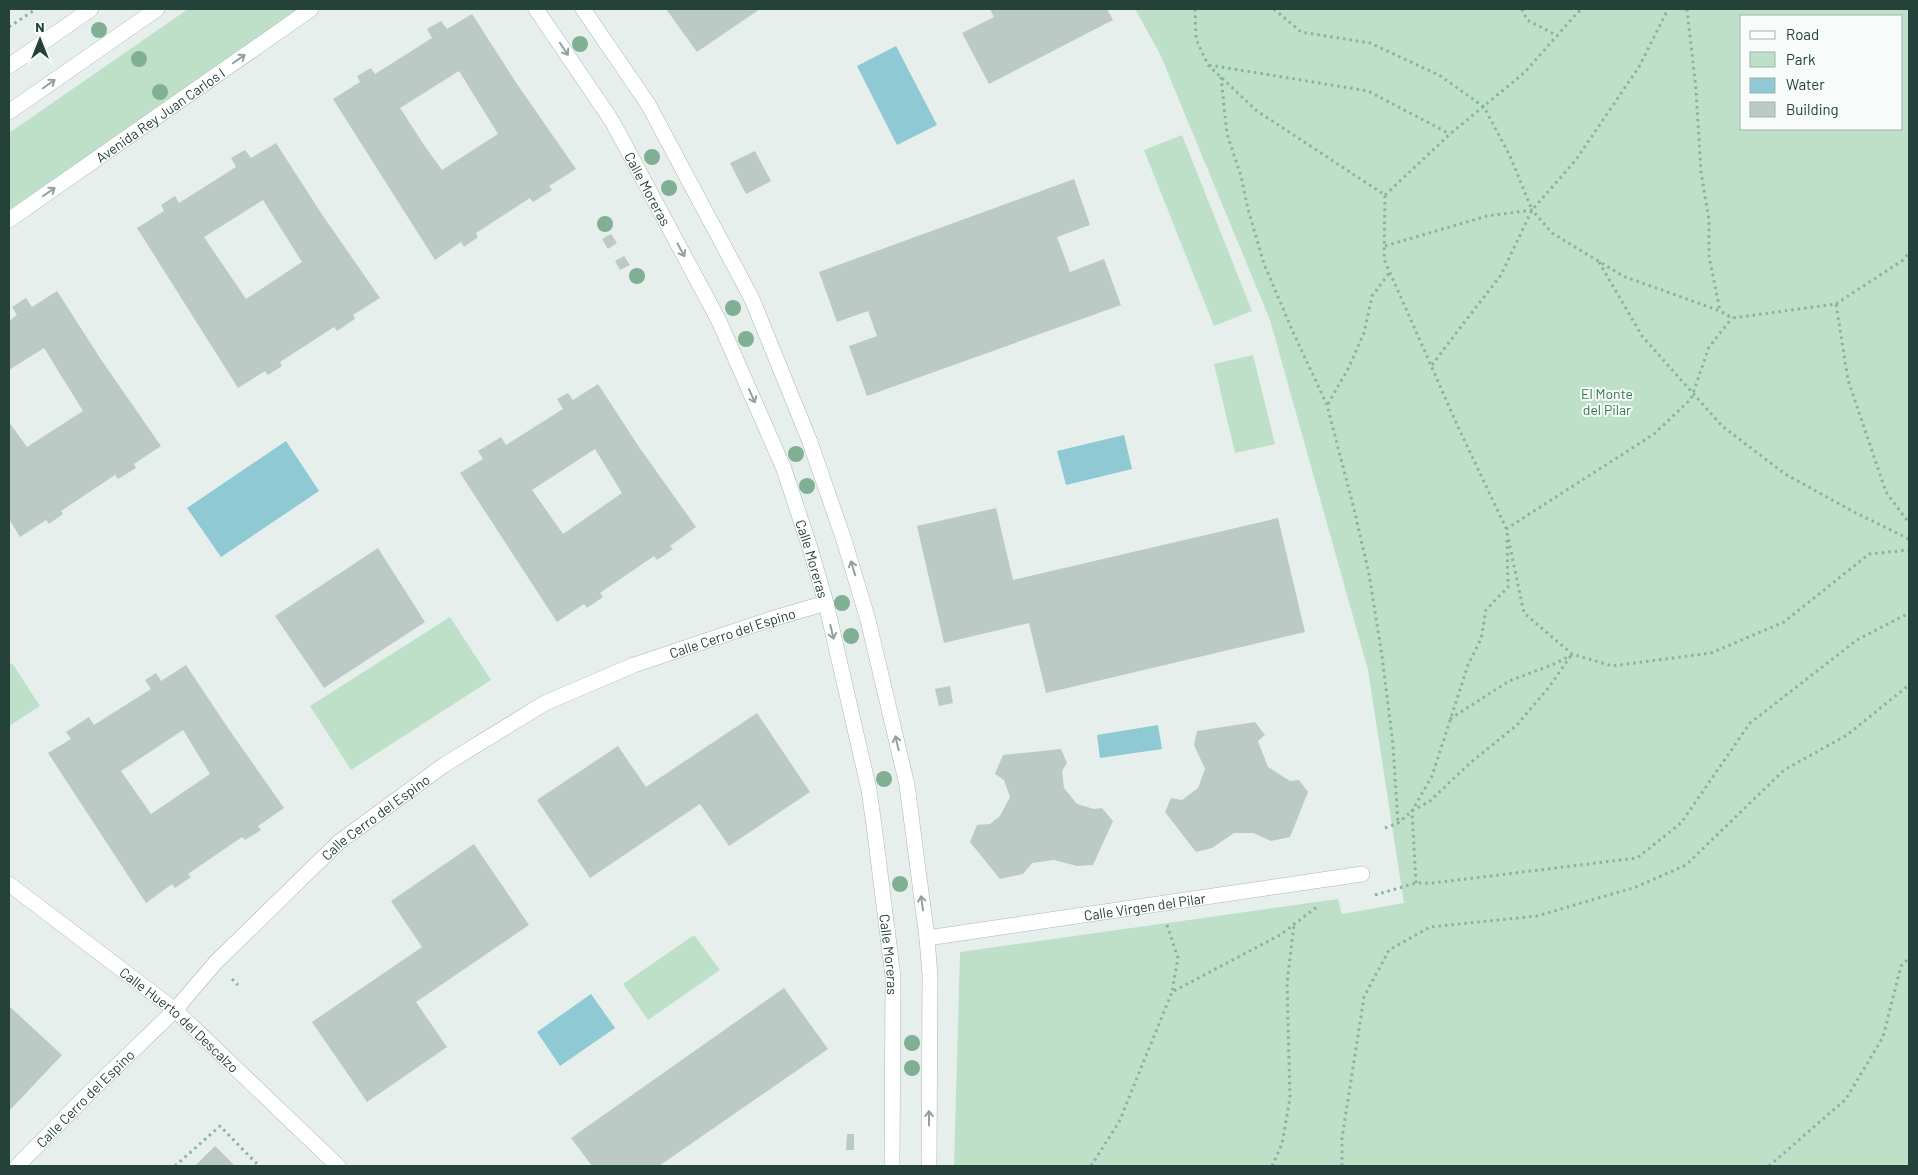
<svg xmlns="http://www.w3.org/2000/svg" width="1918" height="1175" font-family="Barlow,sans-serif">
	<rect width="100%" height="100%" fill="#e6efeb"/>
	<g fill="#bfe0c8" fill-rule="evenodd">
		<path d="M188,9h111l-290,201v-77z"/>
		<path d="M1135,9h774v1157h-955l6,-214 378,-53 4,15 62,-11 -36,-233 -98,-350 -110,-266zM1742,16h160v113h-160z"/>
		<path d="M1182,135l70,176 -38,15 -70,-176z"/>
		<path d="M1253,355l22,89 -40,9 -21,-89z"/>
		<path d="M450,617l41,63 -140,90 -41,-64z"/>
		<path d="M12,663l28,43 -31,20v-61z"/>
		<path d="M694,935l26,35 -72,50 -25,-36z"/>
	</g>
	<g fill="#8ec9d4">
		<path d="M896,46l41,79 -40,20 -40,-79z"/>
		<path d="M1124,435l8,34 -66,16 -9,-34z"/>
		<path d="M286,441l33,50 -98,66 -34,-49z"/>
		<path d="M1158,725l4,24 -62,9 -3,-23z"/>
		<path d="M591,994l24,34 -55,38 -23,-34z"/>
	</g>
	<g fill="#bbcac4" fill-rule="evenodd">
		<path d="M666,9h94l-63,43z"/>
		<path d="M990,9h117l6,11 -124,64 -27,-51 32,-16z"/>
		<path d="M472,14l45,70 59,85 -27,17 3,4 -19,12 -3,-4 -54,35 2,4 -14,10 -3,-5 -26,18 -102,-161 27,-17 -3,-6 14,-8 4,6 57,-36 -5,-9 14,-8 6,8zM459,71l39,63 -56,36 -18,-25 -24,-37z"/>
		<path d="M276,143l45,70 59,85 -27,17 2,4 -18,12 -3,-4 -54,35 2,4 -14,9 -3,-4 -27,17 -101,-160 27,-17 -3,-6 14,-9 4,7 57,-36 -5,-9 14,-8 6,8zM263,200l39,62 -56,37 -42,-62z"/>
		<path d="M755,151l16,30 -25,13 -16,-31z"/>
		<path d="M1074,179l16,46 -33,12 13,35 34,-13 17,46 -254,91 -18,-50 28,-10 -9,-25 -31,11 -18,-50z"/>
		<path d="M611,234l6,9 -9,6 -6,-10z"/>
		<path d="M624,256l6,9 -10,5 -5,-9z"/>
		<path d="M57,291l45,70 59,85 -27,18 2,4 -18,11 -3,-4 -54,36 2,3 -14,10 -3,-4 -26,17 -11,-18v-97l18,25 56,-36 -39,-63 -35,22v-49l8,-6 -5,-8 14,-9 6,9z"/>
		<path d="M598,384l41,63 57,80 -26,19 3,3 -16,11 -3,-4 -54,37 3,4 -16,11 -3,-4 -27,18 -97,-149 23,-14 -5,-8 23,-14 5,8 57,-36 -6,-10 11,-6 5,7zM595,449l27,44 -59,41 -31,-44z"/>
		<path d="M996,508l17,72 265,-62 27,114 -259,61 -17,-70 -85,20 -27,-117z"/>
		<path d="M378,548l47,74 -101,66 -49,-72z"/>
		<path d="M186,665l42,63 56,80 -26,18 3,4 -16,10 -3,-3 -54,37 3,3 -16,11 -3,-4 -26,19 -98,-150 23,-14 -5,-7 23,-15 5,8 57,-36 -6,-9 11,-7 5,8zM183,730l27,44 -59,40 -30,-43z"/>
		<path d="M950,686l3,17 -14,3 -4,-17z"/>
		<path d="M757,713l53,79 -81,54 -29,-42 -110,74 -53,-78 81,-54 28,41z"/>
		<path d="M1255,722l10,13 -7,6 10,26 22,14 9,-1 9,12 -18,45 -19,4 -18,-8h-19l-22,15 -16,4 -31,-40 6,-14 11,2 16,-12 7,-19 -11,-24 3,-14z"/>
		<path d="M1061,749l6,14 -5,8 2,17 13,16 17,5 8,-1 11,13 -20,44 -16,1 -23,-6 -22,3 -9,11 -23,5 -30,-37 7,-17 13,-1 10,-8 10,-19 -6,-17 -9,-6 8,-19z"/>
		<path d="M474,844l55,81 -113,77 31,45 -80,55 -55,-80 110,-75 -31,-46z"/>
		<path d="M784,988l44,61 -169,117h-67l-21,-28z"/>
		<path d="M9,1006l53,49 -53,56z"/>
		<path d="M847,1134h7v16h-8z"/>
		<path d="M215,1146l20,20h-40z"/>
	</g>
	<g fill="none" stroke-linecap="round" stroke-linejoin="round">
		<defs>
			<g id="service">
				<path id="s1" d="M9,220l302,-211"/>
			</g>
			<g id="minor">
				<path id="s2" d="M536,9l76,112 107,200 65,148 26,79 16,55 43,187 6,43 18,144 -1,189"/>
				<path d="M583,9l65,95 104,195 58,143 34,98 24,80 39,165 20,153 3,38 -1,190"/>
				<path d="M9,66l82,-57"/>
				<path d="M9,112l148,-103"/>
				<path id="s3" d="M9,884l166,126 163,156"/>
				<path id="s4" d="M927,938l435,-64"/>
				<path id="s5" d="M17,1166l79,-80 79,-76 41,-48 123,-120 105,-77 101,-62 89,-38 134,-45 58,-17"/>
			</g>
		</defs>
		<use href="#service" stroke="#a8b8b2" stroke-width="16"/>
		<use href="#minor" stroke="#a8b8b2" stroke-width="16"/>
		<g stroke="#86b3a5" stroke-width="3" stroke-dasharray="2.5 4" stroke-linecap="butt">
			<path d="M1195,9l1,30 12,26 49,46 128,84 -1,64 75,170 47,99 18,85 48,41 40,12 99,-13 73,-31 85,-68 40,-4"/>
			<path d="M1274,9l27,23 69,11 69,32 45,32 26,49 22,54"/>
			<path d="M1522,9l5,11 31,16"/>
			<path d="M1687,9l9,81 5,82 8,48v36l11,55"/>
			<path d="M9,27l27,-18"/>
			<path d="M1209,65l159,26 82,43"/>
			<path d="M1221,77l6,57 14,42 7,33 16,55 29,68 34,73 27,104 15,65 13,82 11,89 5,78"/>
			<path d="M1385,195l65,-61 74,-61 54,-61 6,-3"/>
			<path d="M1385,246l102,-30 45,-6 20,23 71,43 97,35 12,7 104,-14 12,76 38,112 23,31"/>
			<path d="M1599,262l43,74 80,90 63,48 69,38 55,27"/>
			<path d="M1836,304l67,-44 6,-7"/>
			<path d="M1432,365l31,-41 38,-49 31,-65 43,-49 64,-94 29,-58"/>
			<path d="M1328,404l20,-35 16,-36 8,-37 18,-24"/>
			<path d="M1506,529l148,-95 37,-35 18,-52 23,-29"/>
			<path d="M1450,719l59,-38 45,-17 18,-9"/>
			<path d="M1385,828l13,-5 14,-12 18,-10 40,-38 47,-38 32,-38 23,-33"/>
			<path d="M1416,883l-4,-72 20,-35 36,-111 13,-26 5,-29 22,-23 -1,-49"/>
			<path d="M1375,895l41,-12h17l204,-25 44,-35 69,-100 107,-83 52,-27"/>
			<path d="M1167,925l11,33 -6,33"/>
			<path d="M232,979l6,6"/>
			<path d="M175,1166l45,-40 39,40"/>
			<path d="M1091,1166l28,-44 53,-130 108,-57 38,-29"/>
			<path d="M1272,1166l10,-22 8,-46 -3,-115 7,-58"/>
			<path d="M1342,1166v-28l22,-141 25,-47 41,-23 107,-11 99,-29 50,-22 98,-95 63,-35 62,-50"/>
			<path d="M1769,1166l77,-67 37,-62 18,-71 8,-8"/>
		</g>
		<use href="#service" stroke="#fff" stroke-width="15"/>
		<use href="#minor" stroke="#fff" stroke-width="15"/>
	</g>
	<g fill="#80af93">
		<circle cx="99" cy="30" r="8"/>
		<circle cx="580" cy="44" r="8"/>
		<circle cx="139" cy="59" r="8"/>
		<circle cx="160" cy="92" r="8"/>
		<circle cx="652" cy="157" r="8"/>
		<circle cx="669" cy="188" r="8"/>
		<circle cx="605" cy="224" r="8"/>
		<circle cx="637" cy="276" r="8"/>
		<circle cx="733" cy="308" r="8"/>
		<circle cx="746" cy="339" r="8"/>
		<circle cx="796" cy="454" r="8"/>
		<circle cx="807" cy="486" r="8"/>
		<circle cx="842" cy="603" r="8"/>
		<circle cx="851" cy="636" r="8"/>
		<circle cx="884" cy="779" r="8"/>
		<circle cx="900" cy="884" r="8"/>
		<circle cx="912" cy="1043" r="8"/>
		<circle cx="912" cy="1068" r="8"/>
	</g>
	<defs><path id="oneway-shaft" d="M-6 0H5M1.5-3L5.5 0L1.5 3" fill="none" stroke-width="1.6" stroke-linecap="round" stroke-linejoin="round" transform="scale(1.25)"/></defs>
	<g stroke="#92a09c">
		<use href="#oneway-shaft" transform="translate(564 49) rotate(56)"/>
		<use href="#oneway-shaft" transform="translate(239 59) rotate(-35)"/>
		<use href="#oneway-shaft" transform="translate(49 84) rotate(-35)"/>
		<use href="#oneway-shaft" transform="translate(49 192) rotate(-35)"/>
		<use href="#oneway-shaft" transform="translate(681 250) rotate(62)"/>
		<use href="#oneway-shaft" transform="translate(752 396) rotate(66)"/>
		<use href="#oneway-shaft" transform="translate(853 568) rotate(-107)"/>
		<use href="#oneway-shaft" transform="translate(832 632) rotate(77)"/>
		<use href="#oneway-shaft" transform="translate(897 743) rotate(-103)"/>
		<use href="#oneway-shaft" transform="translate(922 903) rotate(-98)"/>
		<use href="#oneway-shaft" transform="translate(929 1118) rotate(-90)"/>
	</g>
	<g text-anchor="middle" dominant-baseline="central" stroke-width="4" stroke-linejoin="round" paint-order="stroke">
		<g font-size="14" fill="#24423a" stroke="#f7fbf9">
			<text stroke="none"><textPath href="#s1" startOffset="184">Avenida Rey Juan Carlos I</textPath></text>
			<text stroke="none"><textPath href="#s2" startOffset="212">Calle Moreras</textPath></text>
			<text stroke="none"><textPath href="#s2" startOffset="618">Calle Moreras</textPath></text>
			<text stroke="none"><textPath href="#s5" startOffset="906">Calle Cerro del Espino</textPath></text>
			<text stroke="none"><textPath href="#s5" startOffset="501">Calle Cerro del Espino</textPath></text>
			<text stroke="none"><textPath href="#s4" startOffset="220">Calle Virgen del Pilar</textPath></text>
			<text stroke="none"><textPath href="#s2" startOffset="1022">Calle Moreras</textPath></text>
			<text stroke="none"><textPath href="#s3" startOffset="218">Calle Huerto del Descalzo</textPath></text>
			<text stroke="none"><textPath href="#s5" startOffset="96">Calle Cerro del Espino</textPath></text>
		</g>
		<g font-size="14" fill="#2d7a4b" stroke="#f7fbf9">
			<text x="1607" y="393">El Monte<tspan x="1607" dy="16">del Pilar</tspan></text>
		</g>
	</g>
	<rect width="1918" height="1175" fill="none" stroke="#24423a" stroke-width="20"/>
	<rect x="1740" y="15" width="162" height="115" fill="#f7fbf9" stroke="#a3b1ad"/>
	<rect x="1750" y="31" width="25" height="8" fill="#ffffff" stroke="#a3b1ad"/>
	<text x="1786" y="40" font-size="15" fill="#24423a">Road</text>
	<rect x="1750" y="52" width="25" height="15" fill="#bfe0c8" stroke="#a3b1ad"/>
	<text x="1786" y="65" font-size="15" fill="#24423a">Park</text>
	<rect x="1750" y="78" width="25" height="15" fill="#8ec9d4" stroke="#a3b1ad"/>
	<text x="1786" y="90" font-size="15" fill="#24423a">Water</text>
	<rect x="1750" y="102" width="25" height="15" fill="#bbcac4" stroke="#a3b1ad"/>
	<text x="1786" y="115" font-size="15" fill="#24423a">Building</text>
	<g transform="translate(40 40)" stroke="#f7fbf9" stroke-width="4" paint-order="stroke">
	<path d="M0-4L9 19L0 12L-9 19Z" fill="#24423a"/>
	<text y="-8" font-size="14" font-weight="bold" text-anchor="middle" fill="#24423a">N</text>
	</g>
</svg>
